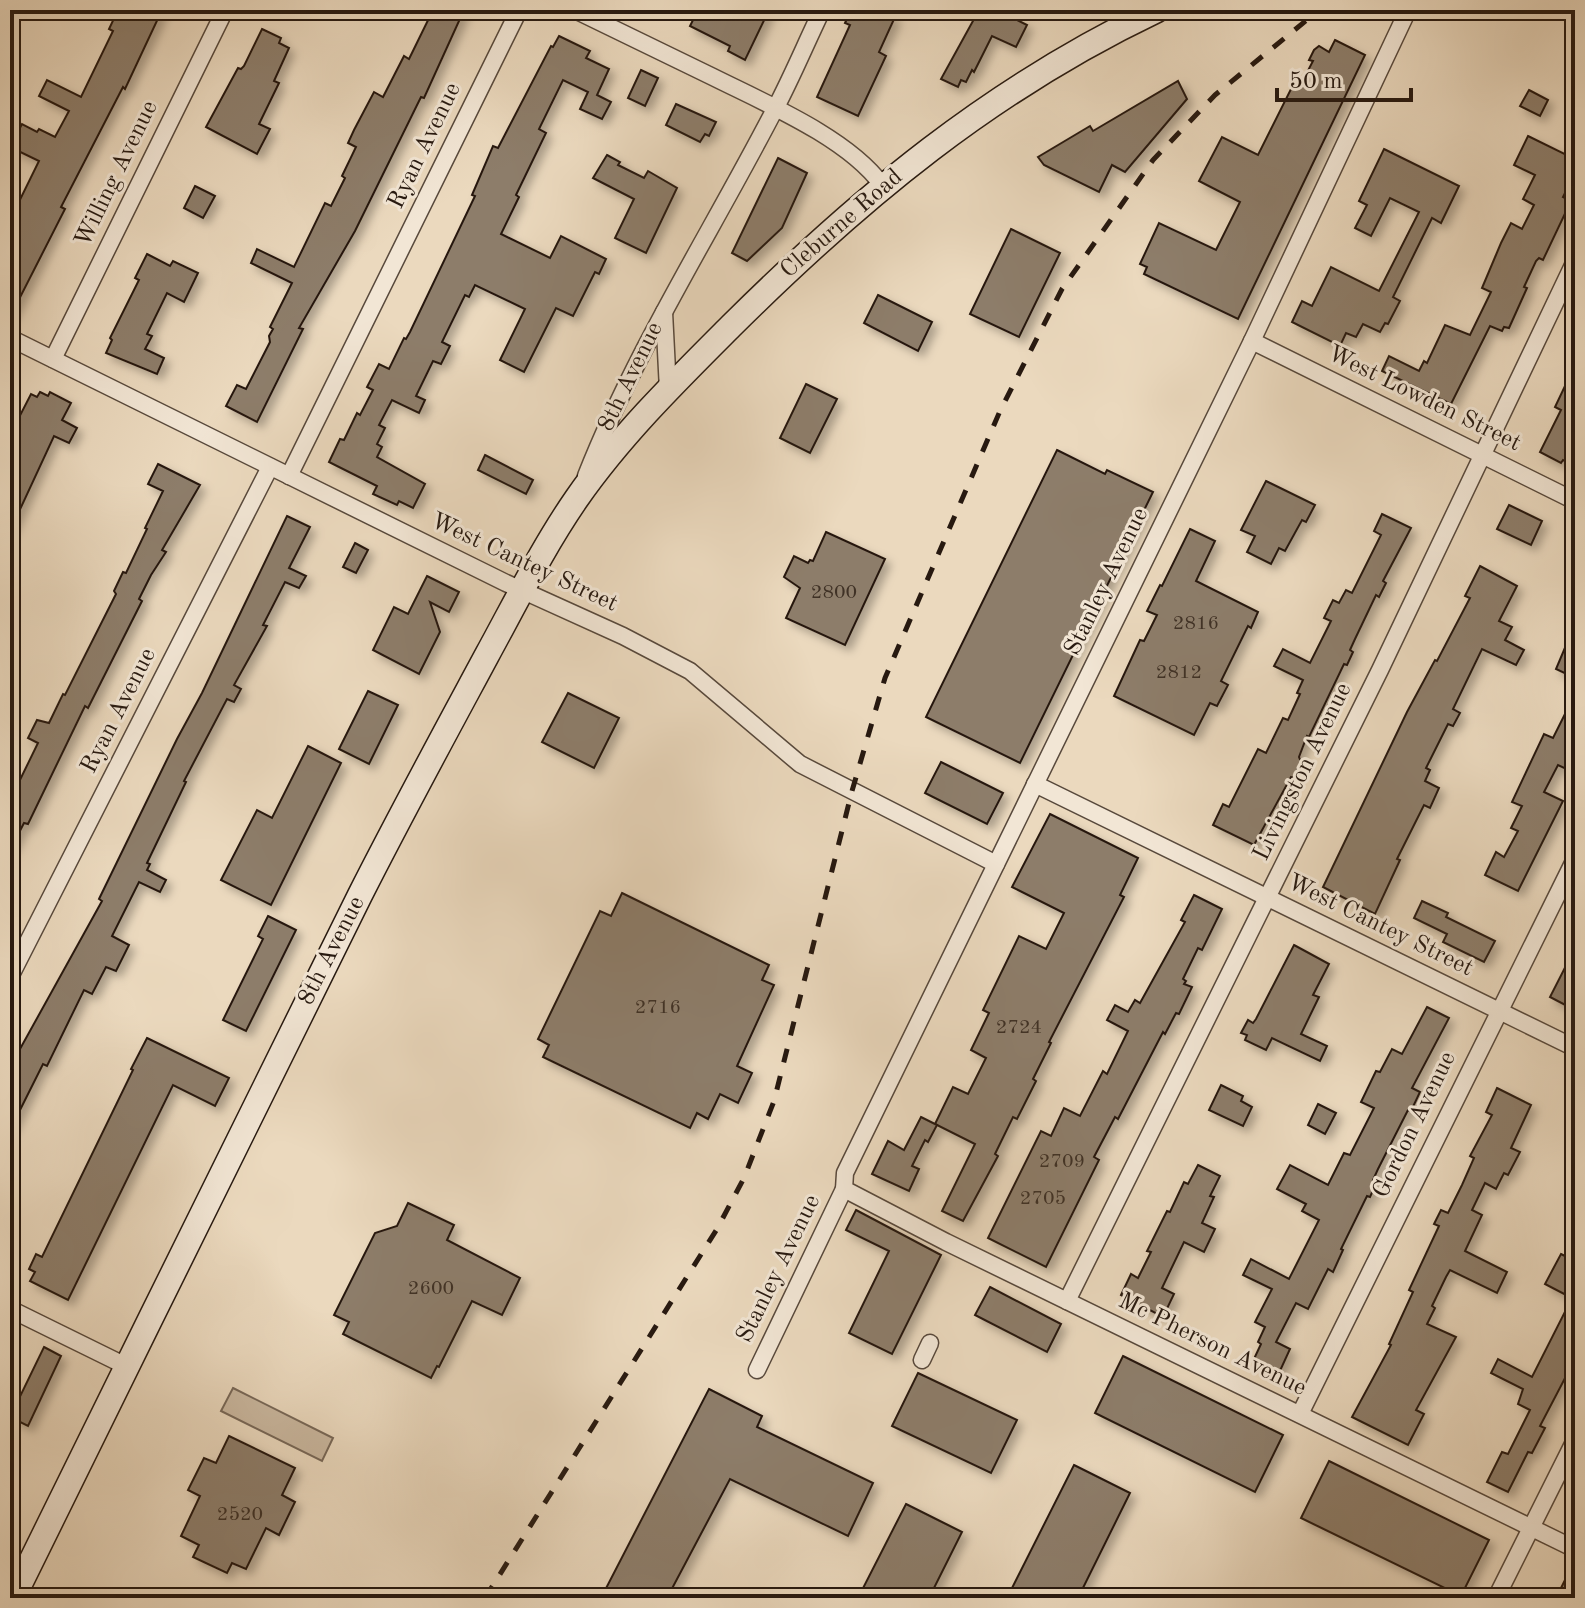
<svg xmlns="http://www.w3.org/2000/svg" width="1585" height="1608" font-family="'Old Standard TT',serif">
	<defs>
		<filter id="shadow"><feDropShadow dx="5.5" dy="5.5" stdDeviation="4" flood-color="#0004"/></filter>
	</defs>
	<rect width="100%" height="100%" fill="#ebd9be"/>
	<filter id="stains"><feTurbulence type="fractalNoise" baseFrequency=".0025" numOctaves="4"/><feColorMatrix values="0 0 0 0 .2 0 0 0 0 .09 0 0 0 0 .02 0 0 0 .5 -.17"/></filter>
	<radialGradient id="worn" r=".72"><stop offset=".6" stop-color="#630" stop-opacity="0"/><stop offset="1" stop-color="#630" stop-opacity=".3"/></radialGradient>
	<path fill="#cab8a0" stroke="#786858" stroke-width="2" d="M233,1388l100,50 -11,23 -101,-50z"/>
	<g fill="#8d7d6a" stroke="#271910" stroke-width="2" filter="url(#shadow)">
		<path d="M118,10h44l-37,79 -2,-2 -62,120 4,2 -55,108v-97l29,-59 -29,-14 12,-23 15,8 2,-3 16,8 14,-26 -30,-15 8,-16 34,17 32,-66 -4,-2z"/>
		<path d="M433,10h31l-40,88 -3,-1 -66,134 -56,97 4,1 -46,93 -31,-16 11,-21 9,4 24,-47 -1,-6 4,-7 -3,-2 22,-44 -41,-20 6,-14 37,18 31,-64 6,3 14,-28 -3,-2 14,-29 -8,-4 6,-13 20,-38 9,5 21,-41 5,3z"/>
		<path d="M698,10h71l-24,50 -17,-9 2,-5 -40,-20z"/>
		<path d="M851,10h29l15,7 -16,35 7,4 -28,60 -41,-19 33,-72 -5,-2z"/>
		<path d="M979,10h18l30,15 -11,22 -24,-11 -18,36 -2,-2 -6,12 -5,-2 -3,7 -17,-8z"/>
		<path d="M262,29l19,9 -2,5 10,5 -15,33 5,2 -20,41 11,5 -13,25 -51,-27 32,-59 3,1 3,-3z"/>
		<path d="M559,36l31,15 -4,7 23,11 -12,26 14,7 -9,17 -22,-10 8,-17 -25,-12 -24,49 7,4 -30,62 3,2 -18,37 49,24 11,-22 45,23 -7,15 -4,-2 -22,44 -17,-8 -32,64 -24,-12 25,-51 -50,-24 -6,12 -4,-2 -23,47 8,4 -9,18 -8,-3 -17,35 9,4 -6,13 -27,-13 -13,25 6,3 -8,16 5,3 -5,10 48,27 -12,24 -14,-7 -2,4 -24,-11 4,-8 -48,-24 11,-23 4,1 13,-27 3,2 13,-25 -6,-3 12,-23 10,5 15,-31 2,1 4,-7 65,-136 -3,-1 21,-49 5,2 53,-102 2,1z"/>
		<path d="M1335,40l30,15 -127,264 -94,-45 3,-7 -7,-3 19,-41 57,27 24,-48 -41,-21 23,-44 36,18 36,-72 6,3 13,-25 -4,-1 5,-10 5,-4 10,6z"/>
		<path d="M641,70l17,8 -13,28 -17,-8z"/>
		<path d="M1178,81l9,18 -62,73 -13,-7 -13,27 -55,-27 -6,-8 52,-31 3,5z"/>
		<path d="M1529,90l19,10 -8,16 -20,-10z"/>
		<path d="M676,104l40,18 -7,14 -4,-2 -5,8 -34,-17z"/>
		<path d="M1528,136l47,23v14l-12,24 8,4 -28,59 -4,-2 -3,3 -12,26 3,1 -18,40 -5,-1 -2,4 -12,-5 -39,78 -69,-33 7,-15 30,15 5,-10 3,2 18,-38 25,10 21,-43 -9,-4 19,-45 10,-20 11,6 12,-24 -11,-6 12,-24 -21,-10z"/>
		<path d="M1384,149l75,37 -18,37 -9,-5 -39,79 7,4 -12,23 -3,-1 -5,9 -17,-8 -7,13 -10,-4 -6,13 -48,-24 10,-21 10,5 19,-39 48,24 40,-79 -29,-14 -19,38 -16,-8 12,-23 -8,-4z"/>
		<path d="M607,155l13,7 -2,3 26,13 4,-7 29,17 -31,65 -31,-15 19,-39 -41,-21z"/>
		<path d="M778,158l29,15 -25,55 -35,33 -15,-8z"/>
		<path d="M195,186l20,10 -12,22 -19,-10z"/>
		<path d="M1011,229l49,24 -41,84 -49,-23z"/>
		<path d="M147,254l23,12 3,-5 25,12 -14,29 -17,-9 -20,41 5,2 -7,13 19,9 -7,16 -51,-21 6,-13 -2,-2 29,-58 -4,-2z"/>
		<path d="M878,295l54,27 -14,29 -54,-28z"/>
		<path d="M1575,365v86l-6,12 -6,-3 -2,3 -21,-11 21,-42 -6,-3z"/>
		<path d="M806,384l31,15 -27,54 -30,-15z"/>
		<path d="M40,392l8,4 2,-4 21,11 -9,17 15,8 -8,15 -15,-7 -44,95v-96l21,-41 6,3z"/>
		<path d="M1057,450l48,24 2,-4 46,22 -133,271 -94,-46z"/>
		<path d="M485,455l48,25 -7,14 -48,-24z"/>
		<path d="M158,464l42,21 -38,65 4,2 -15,23 -12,24 3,2 -54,107 -3,-2 -57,118 -4,-1 -14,27v-58l4,-7 3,1 21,-43 -10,-5 9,-18 12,3 14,-29 2,1 51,-101 -2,-3 9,-19 3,1 21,-44 -2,-1 18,-37 -15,-7z"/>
		<path d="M1266,481l49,24 -9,17 -4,-2 -17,31 -6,-3 -8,16 -24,-12 8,-16 -14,-6z"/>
		<path d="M1509,505l33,16 -11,24 -34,-16z"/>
		<path d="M1382,514l29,14 -28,53 3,2 -7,14 -3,-2 -21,44 -5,11 3,2 -6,13 -3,-1 -35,73 -2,-1 -8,21 2,5 -8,16 -2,-1 -37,68 -41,-20 10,-21 6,3 29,-58 8,4 17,-35 5,2 12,-26 -3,-1 6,-13 -29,-14 9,-17 27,14 21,-42 -7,-3 9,-18 6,3 7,-13 6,3 29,-58 -7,-4z"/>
		<path d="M287,516l23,11 -21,41 17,8 -7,12 -14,-6 -22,43 4,1 -33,59 7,4 -7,13 -7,-3 -43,82 2,1 -39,81 3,1 -3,6 19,10 -6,12 -21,-10 -27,54 17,9 -13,26 -10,-4 -14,27 -8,-4 -37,76 -4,-2 -33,66v-63l92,-166 -3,-2 78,-160 25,-46z"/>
		<path d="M1190,529l25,12 -19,40 62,31 -7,16 -3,-2 -27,55 7,4 -11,21 -7,-3 -16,32 -80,-39 26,-56 4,1 13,-26 -10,-4 13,-26 2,1z"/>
		<path d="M826,532l59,27 -40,86 -59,-27 14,-30 -16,-11 10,-21 14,7 2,-3 3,1z"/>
		<path d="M355,543l13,7 -12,23 -13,-6z"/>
		<path d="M1480,566l37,20 -18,35 13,6 -7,13 19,10 -8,15 -34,-16 -29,60 7,4 -7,13 -5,-2 -22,44 4,2 -5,11 14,7 -9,20 -6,-3 -27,54 3,1 -25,54 -52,-27 84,-175 28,-52 2,1 33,-63 -5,-2z"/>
		<path d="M427,576l32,16 -10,20 -19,-10 10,30 -21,42 -46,-24 21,-43 14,7z"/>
		<path d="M1575,624v54l-19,-9z"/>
		<path d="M368,691l30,14 -29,59 -30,-15z"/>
		<path d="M568,693l51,25 -25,50 -52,-26z"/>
		<path d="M1575,694v79l-17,-8 -14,27 19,9 -45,90 -33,-16 11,-23 8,5 14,-26 -7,-3 11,-22 -10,-4 32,-68 9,4z"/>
		<path d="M308,746l33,17 -70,142 -50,-25 36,-70 15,8z"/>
		<path d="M941,762l62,31 -16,31 -62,-31z"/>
		<path d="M1050,814l88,44 -18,37 4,2 -75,145 2,1 -18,36 3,2 -19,38 -4,-2 -18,37 3,2 -35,65 -21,-10 33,-67 -40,-20 18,-37 15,7 18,-36 -15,-8 18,-37 -6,-3 36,-74 27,13 18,-36 -52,-26z"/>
		<path d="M622,893l147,72 -7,15 12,5 -37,81 15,7 -14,30 -18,-9 -12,25 -11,-6 -7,15 -147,-71 6,-12 -11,-6 62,-128 11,5z"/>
		<path d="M1194,895l28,14 -20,41 -4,-2 -15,31 3,2 -2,3 8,3 -13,27 -3,-1 -11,21 -2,-2 -45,87 -3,-2 -21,40 5,3 -53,107 -58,-29 53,-107 10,5 13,-28 16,8 23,-45 4,3 21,-43 -21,-11 8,-15 13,7 7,-12 5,3 45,-81 -4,-2z"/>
		<path d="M1422,901l26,12 -2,4 49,24 -11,21 -41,-20 4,-8 -33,-16z"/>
		<path d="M268,916l28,14 -50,101 -23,-11 40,-81 -5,-3z"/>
		<path d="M1294,945l35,19 -16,31 6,2 -18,37 26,12 -7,15 -48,-23 -6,12 -21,-10 2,-5 -6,-2 7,-13 5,3 3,-4z"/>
		<path d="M1575,948v62l-25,-13z"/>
		<path d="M1427,1007l22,11 -37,70 8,4 -9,19 -3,-1 -30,59 -5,11 4,2 -7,15 -3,-1 -26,53 2,1 -10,22 -5,-3 -20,40 -12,-6 -20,39 14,7 -11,24 -5,-2 -21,-10 8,-17 -3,-2 7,-15 -10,-5 17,-33 -29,-14 8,-16 38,20 30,-59 -17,-9 4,-7 -29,-15 13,-24 38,20 16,-32 6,2 24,-47 -13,-6 15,-31 4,1 12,-23 10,5z"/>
		<path d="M147,1038l82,40 -14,28 -42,-21 -105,215 -38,-19 5,-9 -6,-3 7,-15 6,3 91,-187 -2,-1z"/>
		<path d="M1221,1085l22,11 -2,5 11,6 -9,19 -34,-16z"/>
		<path d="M1497,1088l34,17 -20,43 9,4 -12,23 -4,-2 -8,16 -11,-6 -13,27 10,5 -17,36 42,21 -10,21 -47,-23 -4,7 -14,29 3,2 -8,16 29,13 -40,73 8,4 -16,31 -56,-28 39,-72 -2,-1 24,-52 -4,-2 30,-64 -5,-2 7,-14 7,3 14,-28 12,-27 -4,-2 22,-41 -6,-3z"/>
		<path d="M1318,1104l18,9 -11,21 -17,-9z"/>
		<path d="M921,1117l16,8 -9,17 -3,-2 -13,26 7,3 -10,22 -37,-17 16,-33 16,9z"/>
		<path d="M1198,1165l22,11 -10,20 4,1 -12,26 13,6 -11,23 -20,-10 -22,46 12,6 -11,23 -42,-22 10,-21 7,4 13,-26 -4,-1 20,-40 3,1 14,-30 4,2z"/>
		<path d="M408,1203l46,22 -7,15 73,38 -18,37 -30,-14 -33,66 -2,-1 -6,12 -88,-44 6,-12 -15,-7 41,-82 22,-7z"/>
		<path d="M856,1210l85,45 -49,99 -43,-21 40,-82 -43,-21z"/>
		<path d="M1561,1254l14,7v98l-35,67 5,2 -13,25 -4,-1 -20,40 -21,-10 15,-30 6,2 22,-44 -12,-6 5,-15 -32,-16 7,-14 34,18 40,-79 -27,-14z"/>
		<path d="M990,1287l71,37 -14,28 -72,-37z"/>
		<path d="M44,1347l17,9 -33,70 -18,-9z"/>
		<path d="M1123,1356l160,79 -28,57 -160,-79z"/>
		<path d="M918,1373l99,47 -26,53 -99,-47z"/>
		<path d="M709,1389l53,27 -5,11 116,56 -25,53 -118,-57 -63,119h-66z"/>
		<path d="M229,1436l66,32 -13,27 13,7 -16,33 -13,-7 -20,41 -14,-6 -5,10 -34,-16 6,-12 -18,-9 19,-40 -12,-6 16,-32 12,5z"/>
		<path d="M1329,1461l160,79 -28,56 -160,-78z"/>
		<path d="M1074,1465l56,28 -52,105h-71z"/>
		<path d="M906,1504l56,28 -33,66h-71z"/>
		<path d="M1575,1560v38h-19z"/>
	</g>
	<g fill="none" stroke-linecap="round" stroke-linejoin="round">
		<defs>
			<g id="street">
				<path d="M575,10c46,22 92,45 138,67 52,26 135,61 169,108"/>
				<path d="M1408,10l-156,331 -407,832 -1,16 102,53 629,307"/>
				<path d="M664,312l4,78"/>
				<path d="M10,338l496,245 117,53 67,35 110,93 196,100"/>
				<path d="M1252,341l323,160"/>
				<path d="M53,359l172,-349"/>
				<path d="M289,476l230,-466"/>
				<path d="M586,476c51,-129 126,-245 189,-367 17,-32 31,-66 47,-99"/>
				<path d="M1035,784l540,264"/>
				<path d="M10,977l260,-510"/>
				<path d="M1067,1301l313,-631 195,-409"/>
				<path d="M10,1309l118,58"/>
				<path d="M922,1360l8,-17"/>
				<path d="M757,1370l87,-181"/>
				<path d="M1300,1414l275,-555"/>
				<path d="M1496,1598l79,-158"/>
			</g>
			<path id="secondary" d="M13,1598c116,-234 230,-470 347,-703 41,-81 84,-160 127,-240 29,-53 56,-108 90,-157 44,-63 100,-118 154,-172 130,-129 260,-237 426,-316"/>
		</defs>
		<use href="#street" stroke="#58493c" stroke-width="19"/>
		<use href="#secondary" stroke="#271910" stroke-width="27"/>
		<use href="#street" stroke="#f2e6d5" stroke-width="16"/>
		<use href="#secondary" stroke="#f2e6d5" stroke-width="24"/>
		<path stroke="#271910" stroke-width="5" stroke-dasharray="14 14" stroke-linecap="butt" d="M485,1598l232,-369 27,-51 30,-77 78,-310 33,-113 115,-267 62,-122 91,-129 62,-65 104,-85"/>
	</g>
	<g text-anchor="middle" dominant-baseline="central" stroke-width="6" stroke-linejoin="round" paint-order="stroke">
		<g font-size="20" fill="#403226">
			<text x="834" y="593">2800</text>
			<text x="1196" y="624">2816</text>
			<text x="1179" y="673">2812</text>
			<text x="658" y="1008">2716</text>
			<text x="1019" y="1028">2724</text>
			<text x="1062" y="1162">2709</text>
			<text x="1043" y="1199">2705</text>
			<text x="431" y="1289">2600</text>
			<text x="240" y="1515">2520</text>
		</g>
		<g font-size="24" fill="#271910" stroke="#f2e6d5">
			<text transform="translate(425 146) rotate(-64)">Ryan Avenue</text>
			<text transform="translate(117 174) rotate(-64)">Willing Avenue</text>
			<text transform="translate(842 224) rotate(-41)">Cleburne Road</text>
			<text transform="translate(631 377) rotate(-64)">8th Avenue</text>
			<text transform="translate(1424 399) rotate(26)">West Lowden Street</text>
			<text transform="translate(524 563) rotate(25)">West Cantey Street</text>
			<text transform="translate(1107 582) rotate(-64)">Stanley Avenue</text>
			<text transform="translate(119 711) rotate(-63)">Ryan Avenue</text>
			<text transform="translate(1303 772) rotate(-64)">Livingston Avenue</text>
			<text transform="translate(1380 926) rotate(26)">West Cantey Street</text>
			<text transform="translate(332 951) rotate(-63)">8th Avenue</text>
			<text transform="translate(1415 1125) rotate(-64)">Gordon Avenue</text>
			<text transform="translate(779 1269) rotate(-64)">Stanley Avenue</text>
			<text transform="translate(1212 1345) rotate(26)">Mc Pherson Avenue</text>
		</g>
	</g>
	<rect width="1585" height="1608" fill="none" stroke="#ebd9be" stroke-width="40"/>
	<rect x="12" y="12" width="1561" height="1584" fill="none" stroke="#271910" stroke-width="4"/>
	<rect x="20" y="20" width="1545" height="1568" fill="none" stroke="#271910" stroke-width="2"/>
	<path d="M1277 88v12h134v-12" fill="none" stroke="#271910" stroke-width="4"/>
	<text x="1289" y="88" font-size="24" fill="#271910" stroke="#f2e6d5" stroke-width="6" paint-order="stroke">50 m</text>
	<rect width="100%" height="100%" filter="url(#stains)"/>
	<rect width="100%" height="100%" fill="url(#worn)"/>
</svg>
